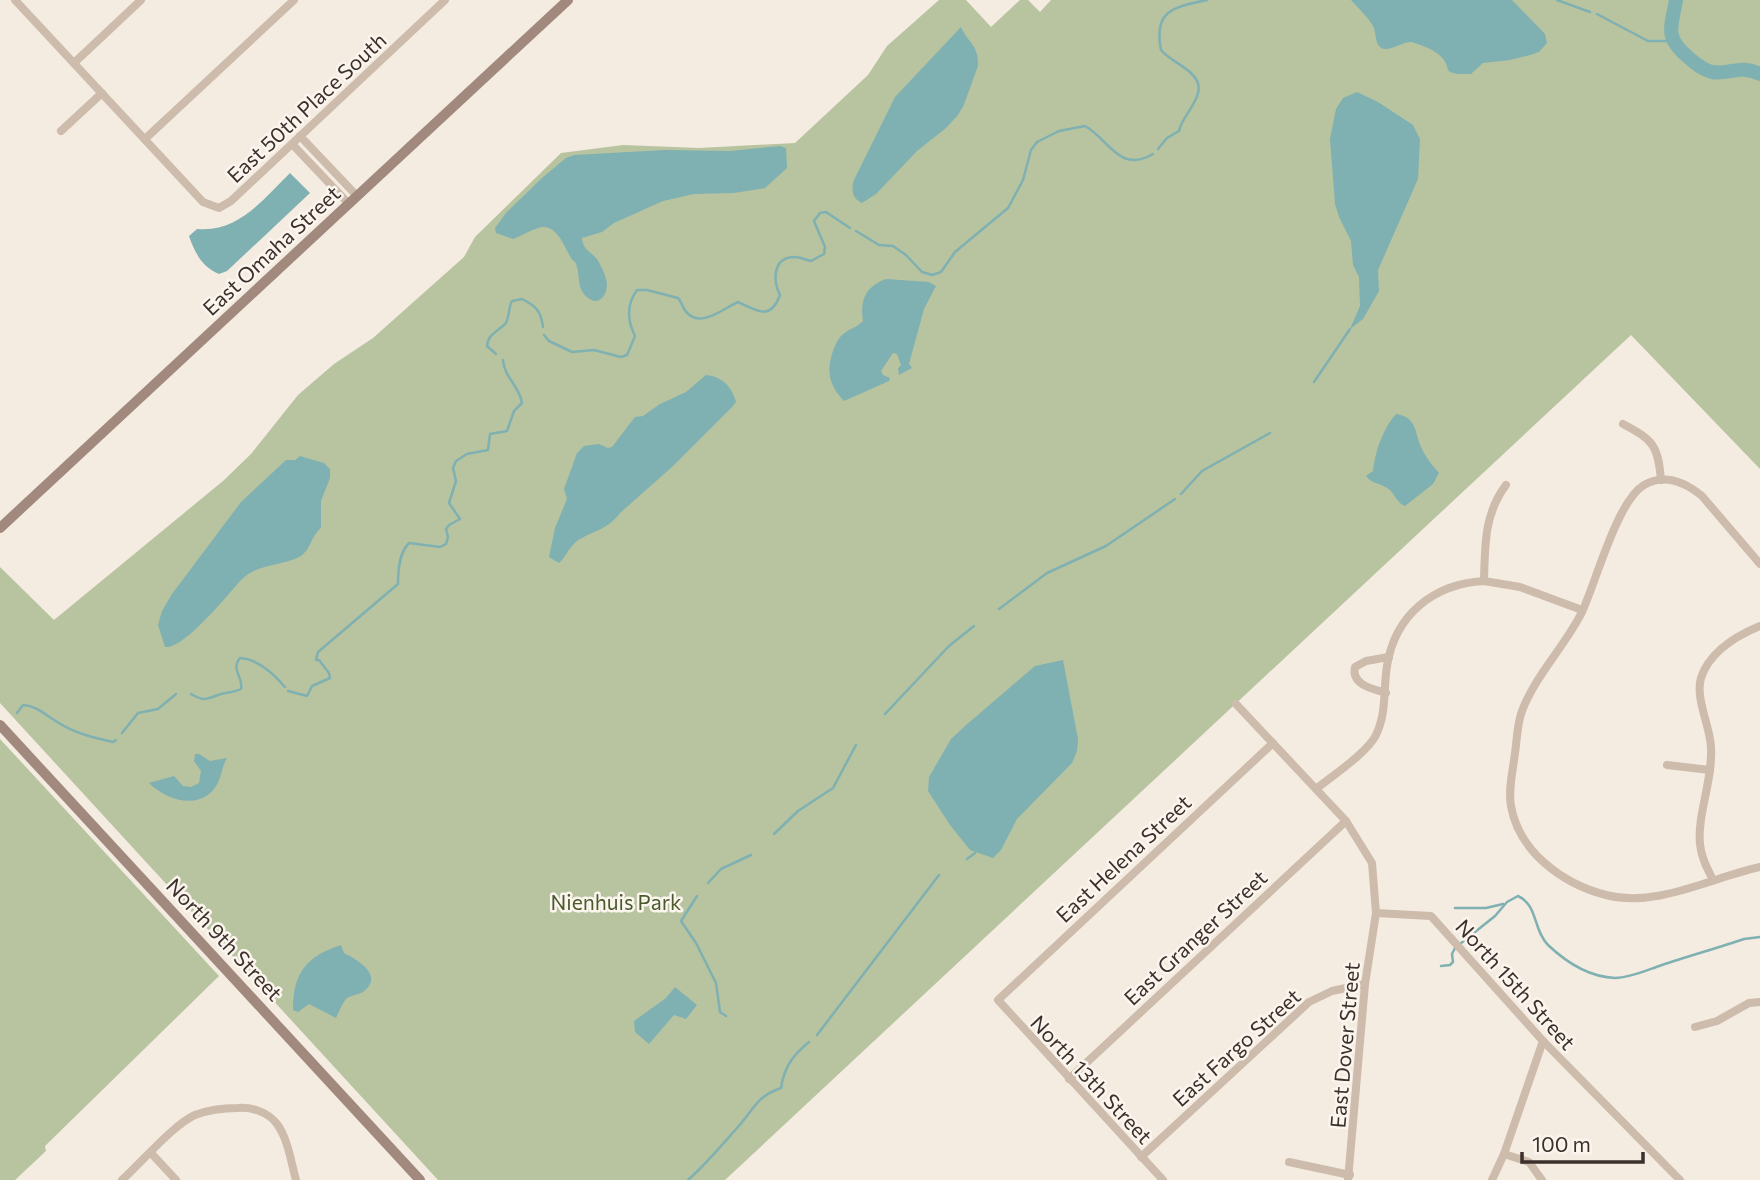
<svg xmlns="http://www.w3.org/2000/svg" width="1760" height="1180" font-family="Commissioner,sans-serif">
	<rect width="100%" height="100%" fill="#f4ebe1"/>
	<g fill="#b8c4a0">
		<path d="M939,0h27l25,27 29,-27h8l12,12 11,-12h709v469l-129,-134 -906,845h-287l-438,-477v-136l54,53 169,-139 28,-27 47,-59 36,-31 39,-26 91,-81 11,-20 86,-84 62,-8 76,3 96,-5 73,-68 19,-29z"/>
		<path d="M0,739l219,237 -174,170 1,5 -31,29h-15z"/>
	</g>
	<g fill="#7fb0b2">
		<path d="M1351,0h161l33,34 2,9 -8,9 -9,3 -20,5 -27,3 -12,11c-35,1 -15,-6 -33,-20 -7,-6 -18,-9 -26,-12 -10,0 -18,7 -27,7 -11,-1 -8,-16 -12,-23 -5,-9 -15,-18 -22,-26z"/>
		<path d="M961,27c7,16 18,18 17,39l-15,41 -6,9 -11,12 -29,23 -41,43 -14,9c-10,-5 -10,-11 -9,-21l42,-85z"/>
		<path d="M1357,92l21,10 35,23 7,14 -2,40 -40,91 1,21 -16,28 -13,10 10,-23 -1,-29 -6,-12 -2,-24 -12,-24 -4,-13 -5,-65 6,-30 7,-11z"/>
		<path d="M780,146l6,2 1,20 -22,20 -31,5 -40,1 -31,7 -49,22 -12,9 -20,6c1,12 8,13 15,21 4,6 7,13 9,20 4,12 -6,30 -19,18 -10,-8 -7,-20 -10,-30 -2,-8 -2,-3 -6,-9 -7,-12 -15,-36 -33,-30 -9,3 -17,8 -25,11l-17,-6 -1,-5 11,-15 36,-35 24,-20 8,-3 91,-5 65,1z"/>
		<path d="M290,173l20,20 -83,78 -8,3c-17,-7 -24,-21 -30,-38l8,-7c42,4 66,-30 93,-56z"/>
		<path d="M886,279l43,3 7,4 -12,23 -15,55 3,4 -13,7 -1,-7 3,-3 -4,-11 -4,-1 -12,18 2,4 7,3 -1,3 -45,20c-15,-16 -18,-30 -11,-50 2,-5 4,-11 8,-15 6,-7 16,-8 22,-15 -3,-21 2,-34 23,-42z"/>
		<path d="M706,375c17,2 25,11 30,27l-4,5 -60,60 -52,46c-14,18 -26,17 -43,28 -8,6 -11,16 -18,22l-10,-6 6,-29 12,-29 -3,-10 13,-36 7,-7 15,-2 9,4 4,-1 23,-30 8,-1 17,-12 26,-12z"/>
		<path d="M1396,414c22,3 18,19 26,35 4,9 11,17 17,24l-6,11 -28,22c-8,-3 -9,-10 -15,-16 -8,-7 -17,-5 -24,-14l7,-5c2,-19 10,-43 23,-57z"/>
		<path d="M300,456l24,7 6,6v9l-9,23v27c-11,9 -10,23 -22,29 -20,10 -42,6 -59,24 -13,15 -57,69 -75,66l-7,-22 4,-14 10,-17 69,-92 45,-42h9z"/>
		<path d="M1063,660l15,79 -1,12 -5,12 -55,56 -16,31 -8,8 -23,-8 -20,-25 -22,-34 1,-14 22,-38 14,-13 70,-60z"/>
		<path d="M195,754h4l11,7 17,-3c-6,10 -5,21 -13,31 -17,21 -48,11 -65,-6l25,-7 9,10 8,1 8,-4 2,-12 -7,-10z"/>
		<path d="M341,945l3,8c14,7 41,23 19,39 -5,3 -11,3 -16,6 -5,5 -8,14 -11,20l-27,-14 -11,8 -5,-2c0,-38 14,-54 48,-65z"/>
		<path d="M675,987l22,18 -11,14 -12,-4 -25,29 -14,-12 -1,-11 32,-23z"/>
	</g>
	<g fill="none" stroke-linecap="round" stroke-linejoin="round">
		<g stroke="#7fb0b2" stroke-width="2.5">
			<path d="M1557,0l33,12"/>
			<path d="M1597,14l51,27h24"/>
			<path d="M1158,149l9,-11 12,-7c2,-15 28,-35 17,-52 -8,-13 -25,-17 -35,-29 -8,-40 13,-43 46,-50"/>
			<path d="M856,231l23,14 14,1 13,9 16,17 10,3 9,-3 14,-20 53,-44 15,-28 8,-30 6,-8 22,-11 26,-5c24,13 34,48 68,28"/>
			<path d="M544,335l5,6 23,11 22,-2 27,7 6,-2 8,-19c-8,-16 -9,-31 2,-46h10l31,8c3,3 4,7 6,11 14,22 38,0 54,-7 18,8 32,20 42,-7 -7,-14 -8,-38 15,-38 5,0 11,3 16,4l13,-7 1,-7 -11,-26 6,-8 6,-1 24,16"/>
			<path d="M496,354l-9,-8c1,-12 10,-14 18,-22 5,-6 3,-16 7,-23l10,-2c14,7 19,12 21,28"/>
			<path d="M1314,382l36,-53"/>
			<path d="M1181,494l21,-23 68,-38"/>
			<path d="M999,609l48,-36 59,-27 69,-47"/>
			<path d="M288,691l19,5 5,-10 18,-8 -1,-5 -10,-13h-3l2,-8 80,-68c0,-14 1,-31 11,-41l31,4 6,-3 2,-7 -2,-8 3,-4 11,-6 -11,-16 7,-22 -3,-13 3,-7 11,-7 21,-4 2,-16 17,-3 7,-20 8,-8c-2,-16 -18,-26 -19,-43"/>
			<path d="M191,694c12,7 14,6 27,1 8,-3 15,-2 23,-6 3,-12 -11,-19 -1,-31 18,1 34,16 45,29"/>
			<path d="M17,713l6,-8c15,1 23,11 36,18 15,10 36,15 54,19l3,-2"/>
			<path d="M885,714l64,-68 25,-20"/>
			<path d="M122,733l16,-20 20,-4 18,-15"/>
			<path d="M774,834l24,-23 35,-23 23,-43"/>
			<path d="M967,859l8,-6"/>
			<path d="M708,883l13,-14 30,-14"/>
			<path d="M697,896l-16,25 15,22 20,40 4,29 6,4"/>
			<path d="M1455,908h31l17,-4"/>
			<path d="M1460,944l35,-28 12,-14 11,-6c20,9 15,34 30,49 18,17 41,32 67,33 15,0 32,-8 47,-13 27,-9 55,-17 82,-26l16,-2"/>
			<path d="M1441,966l9,-1 3,-3 -1,-8 3,-6"/>
			<path d="M817,1035l122,-160"/>
			<path d="M688,1180c18,-16 33,-34 49,-52 17,-18 18,-31 44,-40 3,-21 12,-33 28,-46"/>
		</g>
		<path stroke="#7fb0b2" stroke-width="14" d="M1676,0c-5,29 -12,37 13,58 7,6 14,12 23,14 18,3 27,-8 48,2"/>
		<g stroke="#cdbbac" stroke-width="8">
			<path d="M15,0l188,202 16,6 12,-7 214,-201"/>
			<path d="M74,63l67,-63"/>
			<path d="M61,131l41,-38"/>
			<path d="M300,136l57,60"/>
			<path d="M145,139l149,-139"/>
			<path d="M292,144l57,60"/>
			<path d="M1623,424c30,16 35,21 38,56"/>
			<path d="M1760,564l-58,-68c-16,-13 -37,-23 -58,-11 -27,16 -48,97 -62,127 -17,34 -47,64 -60,99 -5,13 -5,29 -7,42 -2,17 -7,36 -4,53 8,46 52,78 95,89 51,13 104,-17 154,-28"/>
			<path d="M1484,581l36,6 62,23"/>
			<path d="M1386,693c-13,-4 -35,-8 -31,-26l11,-6 23,-4"/>
			<path d="M1236,704l110,117 26,42 4,50 -11,71 -17,196"/>
			<path d="M1667,765l43,5"/>
			<path d="M1316,789c16,-13 51,-36 60,-54 11,-23 7,-45 11,-69 8,-51 46,-82 97,-85 1,-35 0,-67 22,-96"/>
			<path d="M1713,880c-6,-12 -12,-23 -13,-36 -3,-29 13,-64 11,-97 -1,-21 -16,-49 -10,-69 8,-25 35,-42 59,-52"/>
			<path d="M1376,913l55,3 112,125 137,139"/>
			<path d="M1695,1027l22,-6 32,-18 11,-1"/>
			<path d="M1069,1079l277,-258"/>
			<path d="M151,1153l25,27"/>
			<path d="M1504,1154l25,8 13,18"/>
			<path d="M1141,1157l168,-155 23,-11 33,-7"/>
			<path d="M1289,1162l61,13"/>
			<path d="M122,1180c19,-17 52,-56 73,-65 13,-5 29,-7 43,-7 14,-1 30,4 39,16 11,15 14,38 19,56"/>
			<path d="M1163,1180l-165,-180 275,-257"/>
			<path d="M1492,1180l12,-26 39,-113"/>
		</g>
		<g stroke="#a18a7d" stroke-width="10">
			<path d="M0,528l568,-528"/>
			<path d="M0,725l420,455"/>
		</g>
	</g>
	<g text-anchor="middle" dominant-baseline="central" stroke-width="5" stroke-linejoin="round" paint-order="stroke">
		<g font-size="21" fill="#3b302b" stroke="#fbf5ee">
			<text transform="translate(306 107) rotate(-43)">East 50th Place South</text>
			<text transform="translate(271 250) rotate(-43)">East Omaha Street</text>
			<text transform="translate(1123 858) rotate(-43)">East Helena Street</text>
			<text transform="translate(1195 937) rotate(-43)">East Granger Street</text>
			<text transform="translate(225 939) rotate(47)">North 9th Street</text>
			<text transform="translate(1516 984) rotate(48)">North 15th Street</text>
			<text transform="translate(1344 1045) rotate(-85)">East Dover Street</text>
			<text transform="translate(1236 1047) rotate(-42)">East Fargo Street</text>
			<text transform="translate(1092 1079) rotate(47)">North 13th Street</text>
		</g>
		<g font-size="21" fill="#4a5a2e" stroke="#fbf5ee">
			<text x="616" y="901">Nienhuis Park</text>
		</g>
	</g>
	<path d="M1522 1152v10h121v-10" fill="none" stroke="#3b302b" stroke-width="3.5"/>
	<text x="1532" y="1152" font-size="21" fill="#3b302b" stroke="#fbf5ee" stroke-width="5" paint-order="stroke">100 m</text>
</svg>
